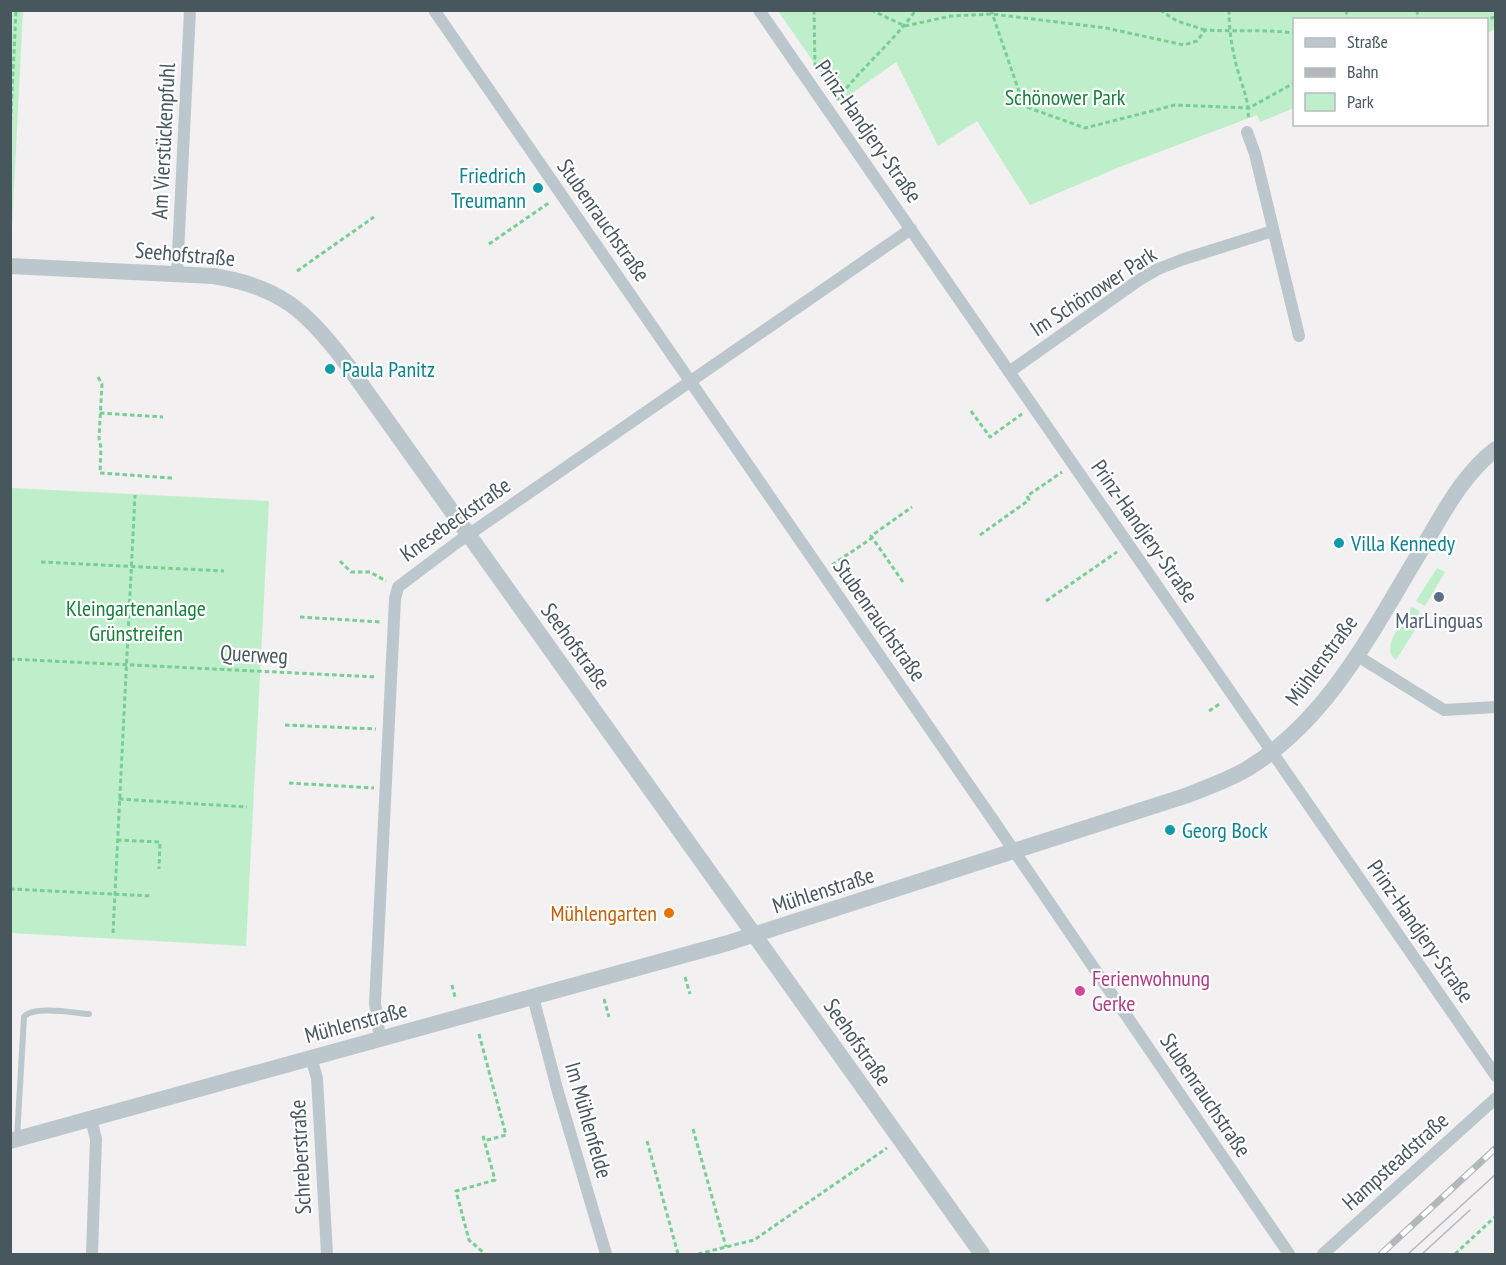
<svg xmlns="http://www.w3.org/2000/svg" width="1506" height="1265" font-family="'PT Sans Narrow',sans-serif">
	<rect width="100%" height="100%" fill="#f2f0f0"/>
	<g fill="#bfefca">
		<path d="M11,10l12,1 -12,237h-1z"/>
		<path d="M1495,10v19l-8,4 -1,-13h-192v88l-34,14 -3,-7 -135,51 -92,39 -53,-84 -39,25 -42,-84 -55,39 -63,-90z"/>
		<path d="M11,488l258,13 -23,445 -235,-13z"/>
		<path d="M1437,568l8,4 -20,34 -9,-5z"/>
		<path d="M1412,607l8,4 -2,4 4,4 -26,41c-17,-13 8,-39 16,-53z"/>
	</g>
	<g fill="none" stroke-linecap="round" stroke-linejoin="round">
		<g stroke="#77ce96" stroke-width="3" stroke-dasharray="4.5 3" stroke-linecap="butt">
			<path d="M814,10l1,56"/>
			<path d="M871,10l34,16 46,-10 41,-2 114,14 78,17 13,-4 8,-11c30,2 60,-1 89,3"/>
			<path d="M991,10l33,96 61,22 90,-23 74,3 45,-25"/>
			<path d="M1160,10l17,11 28,9"/>
			<path d="M1229,10c0,20 3,39 8,58 5,18 13,34 11,52"/>
			<path d="M1346,10l2,10"/>
			<path d="M1417,10l1,10"/>
			<path d="M1483,20l13,-3"/>
			<path d="M837,100c24,-32 55,-57 79,-90"/>
			<path d="M10,136l6,-126"/>
			<path d="M489,244l61,-42"/>
			<path d="M297,271l77,-54"/>
			<path d="M98,377l4,7 -3,54 2,10 -1,25 72,5"/>
			<path d="M971,411l19,26 32,-23"/>
			<path d="M100,413l63,4"/>
			<path d="M980,535l49,-35 -2,-4 35,-24"/>
			<path d="M340,561l11,11h19l16,9"/>
			<path d="M41,562l183,9"/>
			<path d="M832,565l40,-27"/>
			<path d="M903,582l-32,-46 41,-29"/>
			<path d="M1046,601l71,-49"/>
			<path d="M300,617l81,5"/>
			<path d="M10,659l367,18"/>
			<path d="M1209,711l12,-8"/>
			<path d="M285,725l91,4"/>
			<path d="M289,783l85,5"/>
			<path d="M119,799l128,8"/>
			<path d="M117,840l43,2 -1,27"/>
			<path d="M10,889l142,7"/>
			<path d="M113,933l22,-438"/>
			<path d="M685,977l5,17"/>
			<path d="M452,985l3,12"/>
			<path d="M604,999l5,18"/>
			<path d="M479,1034l27,101 -22,6"/>
			<path d="M693,1129l33,118"/>
			<path d="M483,1136l12,44 -39,11 13,49 16,14"/>
			<path d="M647,1141l31,113"/>
			<path d="M698,1254l56,-14 133,-92"/>
			<path d="M1455,1254l41,-38"/>
		</g>
		<path stroke="#bcc7cd" stroke-width="6" d="M17,1138l7,-121c8,-12 51,-4 65,-3"/>
		<g stroke="#bcc7cd" stroke-width="12">
			<path d="M434,10l559,810 296,434"/>
			<path d="M759,10l737,1066"/>
			<path d="M1247,132l8,22 44,182"/>
			<path d="M177,274l13,-264"/>
			<path d="M1009,372l130,-92 19,-11 26,-10 89,-28"/>
			<path d="M1356,655l88,55 52,-3"/>
			<path d="M533,997l25,95 48,162"/>
			<path d="M380,1039l-5,-36 20,-404 3,-12 57,-43 456,-315"/>
			<path d="M311,1058l6,20 10,176"/>
			<path d="M91,1119l5,20 -4,115"/>
			<path d="M1323,1254l173,-156"/>
		</g>
		<g stroke="#bcc7cd" stroke-width="16">
			<path d="M10,266l203,10c66,10 94,35 133,87l636,891"/>
			<path d="M10,1141l718,-198 457,-147c21,-8 43,-16 62,-27 83,-50 127,-142 176,-222 21,-35 40,-73 73,-98"/>
		</g>
		<g stroke="#b2b7ba" stroke-width="1.5">
			<path d="M1408,1254l88,-80"/>
			<path d="M1422,1254l48,-44"/>
		</g>
		<defs>
			<path id="rail" d="M1381,1254l115,-106"/>
		</defs>
		<use href="#rail" stroke="#b2b7ba" stroke-width="7"/>
		<use href="#rail" stroke="#fff" stroke-width="4.5" stroke-dasharray="14" stroke-linecap="butt"/>
	</g>
	<g fill="#0f9aa8" stroke="#fff" stroke-width="2">
		<circle cx="538" cy="188" r="6"/>
		<circle cx="330" cy="369" r="6"/>
		<circle cx="1339" cy="543" r="6"/>
		<circle cx="1170" cy="830" r="6"/>
	</g>
	<circle fill="#5c6f8a" stroke="#fff" stroke-width="2" cx="1439" cy="597" r="6"/>
	<circle fill="#e8710a" stroke="#fff" stroke-width="2" cx="669" cy="913" r="6"/>
	<circle fill="#d1479c" stroke="#fff" stroke-width="2" cx="1080" cy="991" r="6"/>
	<g text-anchor="middle" dominant-baseline="central" stroke-width="4.5" stroke-linejoin="round" paint-order="stroke">
		<g font-size="22" fill="#17803c" stroke="#fff">
			<text x="1065" y="97">Schönower Park</text>
			<text x="136" y="608">Kleingartenanlage<tspan x="136" dy="25">Grünstreifen</tspan></text>
		</g>
		<g font-size="22" fill="#48575e" stroke="#fff">
			<text transform="translate(869 131) rotate(55)">Prinz-Handjery-Straße</text>
			<text transform="translate(163 141) rotate(-87)">Am Vierstückenpfuhl</text>
			<text transform="translate(604 220) rotate(55)">Stubenrauchstraße</text>
			<text transform="translate(185 254) rotate(5)">Seehofstraße</text>
			<text transform="translate(1093 291) rotate(-33)">Im Schönower Park</text>
			<text transform="translate(455 519) rotate(-35)">Knesebeckstraße</text>
			<text transform="translate(1145 531) rotate(55)">Prinz-Handjery-Straße</text>
			<text transform="translate(880 620) rotate(55)">Stubenrauchstraße</text>
			<text transform="translate(576 646) rotate(54)">Seehofstraße</text>
			<text transform="translate(254 654) rotate(3)">Querweg</text>
			<text transform="translate(1321 660) rotate(-54)">Mühlenstraße</text>
			<text transform="translate(823 890) rotate(-18)">Mühlenstraße</text>
			<text transform="translate(1421 931) rotate(55)">Prinz-Handjery-Straße</text>
			<text transform="translate(356 1022) rotate(-15)">Mühlenstraße</text>
			<text transform="translate(858 1042) rotate(55)">Seehofstraße</text>
			<text transform="translate(1206 1095) rotate(56)">Stubenrauchstraße</text>
			<text transform="translate(589 1120) rotate(74)">Im Mühlenfelde</text>
			<text transform="translate(300 1157) rotate(-93)">Schreberstraße</text>
			<text transform="translate(1395 1161) rotate(-42)">Hampsteadstraße</text>
		</g>
		<g font-size="22" fill="#0d838f" stroke="#fff" text-anchor="start">
			<text x="526" y="175" text-anchor="end">Friedrich<tspan x="526" dy="25">Treumann</tspan></text>
			<text x="342" y="369">Paula Panitz</text>
			<text x="1351" y="543">Villa Kennedy</text>
			<text x="1182" y="830">Georg Bock</text>
		</g>
		<g font-size="22" fill="#4e5e75" stroke="#fff">
			<text x="1439" y="620">MarLinguas</text>
		</g>
		<g font-size="22" fill="#c56008" stroke="#fff" text-anchor="end">
			<text x="657" y="913">Mühlengarten</text>
		</g>
		<g font-size="22" fill="#b23c85" stroke="#fff" text-anchor="start">
			<text x="1092" y="978">Ferienwohnung<tspan x="1092" dy="25">Gerke</tspan></text>
		</g>
	</g>
	<rect width="1506" height="1265" fill="none" stroke="#48575e" stroke-width="24"/>
	<rect x="1293" y="18" width="195" height="108" fill="#ffffff" stroke="#b6bcbf" stroke-width="1.5"/>
	<rect x="1305" y="38" width="30" height="9" fill="#bcc7cd" stroke="#b6bcbf" stroke-width="1.5"/>
	<text x="1347" y="48" font-size="18" fill="#48575e">Straße</text>
	<rect x="1305" y="68" width="30" height="9" fill="#b2b7ba" stroke="#b6bcbf" stroke-width="1.5"/>
	<text x="1347" y="78" font-size="18" fill="#48575e">Bahn</text>
	<rect x="1305" y="93" width="30" height="18" fill="#bfefca" stroke="#b6bcbf" stroke-width="1.5"/>
	<text x="1347" y="108" font-size="18" fill="#48575e">Park</text>
</svg>
